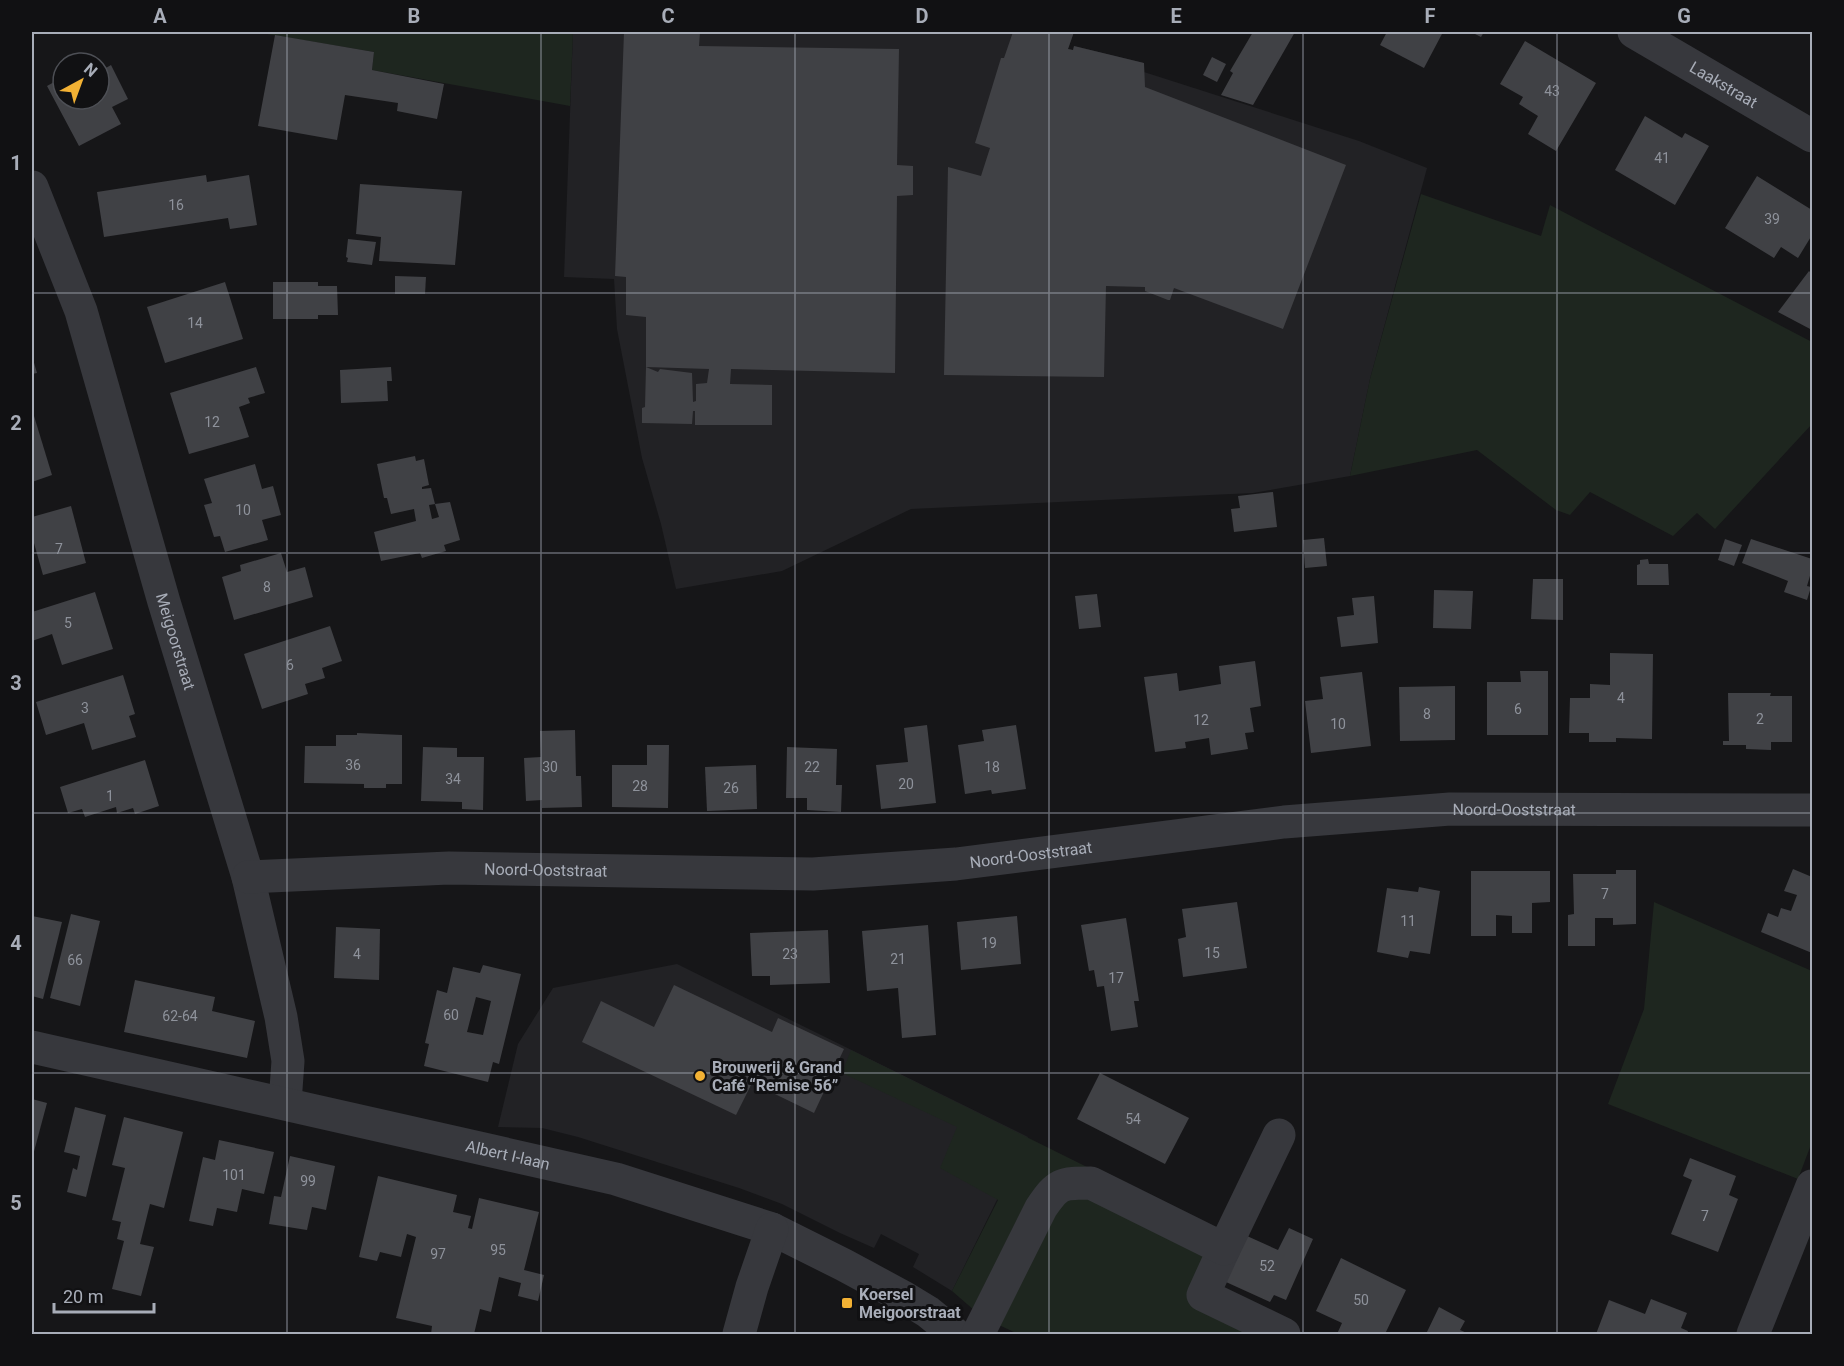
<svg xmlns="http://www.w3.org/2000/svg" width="1844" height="1366" font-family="Roboto,sans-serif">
	<rect width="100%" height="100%" fill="#161618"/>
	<g fill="#222225">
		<path d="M573,32h501l-6,17 5,1 1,-4 70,17v9l215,69 68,27 -57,211 -20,97 -97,17 -342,16 -129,62 -106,18 -15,-65 -19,-66 -25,-129 -3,-50 -50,-2z"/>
		<path d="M677,964l351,173 -76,154 -39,-24 6,-13 -38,-20 -7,14 -34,-15 -58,-29 -43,-16 -161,-51 -36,-9 -44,-1 20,-83 35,-56z"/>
	</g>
	<g fill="#1e261f">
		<path d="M255,32h318l-3,74 -198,-36 2,-18z"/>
		<path d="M1421,194l120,42 9,-31 262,137v82l-97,105 -18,-16 -24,23 -83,-44 -20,23 -14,-5 -79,-60 -127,26 20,-97z"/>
		<path d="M1654,902l158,69v171l-14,37 -190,-75 36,-95z"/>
		<path d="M851,1050l371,184 -26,61 81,39h-259l-36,-17 -30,-26 46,-91 -58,-32 17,-41 -115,-54z"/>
	</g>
	<g fill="#404145" fill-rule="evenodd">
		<path d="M624,32h76l-1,14 200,3 -2,116 16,1v29l-16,1 -2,177 -164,-4 -1,15 42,1v40h-77v-14h-2l-1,13 -50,-1v-15l3,-1 1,-40 12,5 2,-3 32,4 1,29 3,-1v-17l11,-1 2,-14 -63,-2v-50l-20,-2v-38l-11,-1z"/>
		<path d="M1013,32h61l-6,17 5,1 1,-4 70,17 1,24 201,78 -63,164 -109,-41 -4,12h-2l-23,-9v-4l-39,-1 -2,91 -160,-2 4,-208 33,9 9,-28 -15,-5 26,-85h3z"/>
		<path d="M1253,32h42l-42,73 -32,-10 12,-22 -3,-2z"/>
		<path d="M1387,32h56l-19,36 -44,-23z"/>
		<path d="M1471,32h13l-3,5z"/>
		<path d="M275,35l99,17 -2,18 72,14 -7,35 -40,-8 1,-8 -53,-8 -8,45 -79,-14z"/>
		<path d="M1525,41l71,42 -40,68 -28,-17 10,-18 -19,-12 4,-7 -23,-13z"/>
		<path d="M1212,57l14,7 -9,18 -14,-7z"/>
		<path d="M111,65l17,34 -16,8 9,17 -42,22 -32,-60 16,-9v22h36v-27z"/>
		<path d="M1645,116l37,22 3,-5 24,13 -34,59 -60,-35z"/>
		<path d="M206,175l1,7 42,-7 8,50 -27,4 -2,-11 -124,19 -7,-45z"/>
		<path d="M1757,176l55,34v25l-14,23 -17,-11 -7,11 -49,-30z"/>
		<path d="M360,184l102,7 -7,74 -76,-4 2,-24 -25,-3z"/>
		<path d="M348,239l28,3 -4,23 -25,-3 1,-4 -2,-1z"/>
		<path d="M1809,271l3,3v56l-34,-18z"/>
		<path d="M395,276l31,1 -1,17h-30z"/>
		<path d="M225,282l18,57 -78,24 -18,-56z"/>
		<path d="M273,282h45v4h19l1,29h-20v4h-45z"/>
		<path d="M32,356l5,17 -5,1z"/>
		<path d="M256,367l9,26 -17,5 2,5 -11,4 10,30 -60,17 -19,-61z"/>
		<path d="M391,367l1,14h-5l1,20 -47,2 -1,-33z"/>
		<path d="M34,416l18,59 -20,7v-65z"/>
		<path d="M415,456l1,5 8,-2 5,26 -7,2v2l9,-1 4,16 15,-2 10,38 -16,5 2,6 -24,7 -2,-5 -39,8 -7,-29 42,-11 -2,-12 -23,5 -4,-16h-3l-7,-34zM435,504l4,13 -7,2 -3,-14z"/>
		<path d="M255,464l7,25 11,-3 8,29 -19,5 6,20 -43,12 -5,-16 -6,1 -10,-32 8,-2 -8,-24z"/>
		<path d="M1273,492l4,35 -43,5 -3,-23 9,-1 -2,-12z"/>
		<path d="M71,506l15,57 -43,12 -11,-39v-19z"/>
		<path d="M1324,538l3,28 -22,2 -2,-28z"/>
		<path d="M1725,539l17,6 -8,21 -16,-6z"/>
		<path d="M1751,539l61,20v10l-5,17 4,1 -4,13 -23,-8 4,-11 -46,-18z"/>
		<path d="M281,553l6,19 18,-5 8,30 -79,23 -12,-43 19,-6 -1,-6z"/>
		<path d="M1648,559l1,5h19l1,21h-32v-20l3,-1v-4z"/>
		<path d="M1533,579h30v41l-32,-1z"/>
		<path d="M1434,590l39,1 -2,38 -38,-1z"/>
		<path d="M95,592l18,57 -51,16 -10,-31 -20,7v-29z"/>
		<path d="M1097,594l4,33 -22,2 -4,-33z"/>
		<path d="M1374,596l4,47 -37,4 -4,-30 17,-2 -2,-17z"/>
		<path d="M330,626l12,35 -20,7 3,10 -20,6 3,10 -46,15 -18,-55z"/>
		<path d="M1610,653l43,1 -1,85 -36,-1v4h-27v-9h-20l1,-35h20v-14l20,1z"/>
		<path d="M1255,661l6,45 -11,2 4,24 -9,1 3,16 -37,6 -2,-17 -24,4 1,6 -31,4 -11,-75 33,-4 2,18 42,-7 -2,-18z"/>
		<path d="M1520,671h28v64h-61v-53h34z"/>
		<path d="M1362,672l9,74 -60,7 -6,-52 18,-2 -3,-22z"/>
		<path d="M123,675l12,39 -6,2 7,21 -44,13 -8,-27 -38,12 -10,-33z"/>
		<path d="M1455,686v54l-55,1 -1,-54z"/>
		<path d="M1728,693h43l-1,3h22v46h-21v8l-25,-1v-4h-23v-4h6z"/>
		<path d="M927,725l9,78 -55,6 -5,-44 32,-3 -4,-34z"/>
		<path d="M1016,725l10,64 -34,5 -1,-4 -26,4 -7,-49 26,-4 -2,-11z"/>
		<path d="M575,730l1,46h5l1,31 -40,1v-8l-16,1 -2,-43 17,-1 -1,-26z"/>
		<path d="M357,733l45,2v49h-16v4h-22v-4l-60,-1 1,-37h31v-11h21z"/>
		<path d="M647,745h22l-1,63 -56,-1v-42h35z"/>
		<path d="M423,747l34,1v9h27l-1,53 -21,-1v-7l-41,-1z"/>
		<path d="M787,747l50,2 -1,36h6l-1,27 -34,-2v-12h-21z"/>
		<path d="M145,760l14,46 -24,8 -2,-6 -16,5 -1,-6 -31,10 -3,-8 -14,4 -8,-26z"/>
		<path d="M756,765l1,44 -50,2 -2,-44z"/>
		<path d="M1793,869l19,8v76l-51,-21 7,-19 10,4 3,-9 10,3 6,-16 -13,-4z"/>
		<path d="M1616,870h20v54l-23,1v-7h-18v28h-27v-31l6,-1 -1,-40h43z"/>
		<path d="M1471,871h79v31l-18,1v30h-20v-17l-16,-1v21h-25z"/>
		<path d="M1419,887l21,4 -10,63 -20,-3 -2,7 -31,-6 10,-64 31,4z"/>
		<path d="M1237,902l10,66 -64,9 -5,-38 8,-2 -4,-28z"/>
		<path d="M71,914l29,7 -20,85 -30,-8z"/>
		<path d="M32,916l30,6 -19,77 -11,-3z"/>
		<path d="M1017,916l4,48 -60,6 -4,-48z"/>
		<path d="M1126,918l13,83h-5l4,26 -27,4 -7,-45 -7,1 -3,-17 -5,1 -8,-46z"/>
		<path d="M928,925l8,110 -34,3 -4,-50 -31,3 -5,-60z"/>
		<path d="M336,927l44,2 -1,51 -45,-2z"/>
		<path d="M828,930l2,53 -60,2v-9h-18l-2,-43z"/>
		<path d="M483,965l38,9 -22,90 -6,-2 -5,20 -64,-16 5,-22 -4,-1 12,-53 10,3 6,-26 27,6zM476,997l15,4 -8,34 -16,-3z"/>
		<path d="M135,980l80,17 -3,14 43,10 -8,37 -123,-26z"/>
		<path d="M674,985l98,47 6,-14 66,31 -30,64 -62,-30 -16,32 -154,-73 19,-41 53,26z"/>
		<path d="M1100,1073l89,45 -24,46 -88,-45z"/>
		<path d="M32,1099l15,4 -15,56z"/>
		<path d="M75,1107l31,8 -20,82 -19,-5 6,-24 4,2 3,-14 -16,-4z"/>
		<path d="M124,1117l59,15 -19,76 -14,-4 -10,40 14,3 -13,49 -29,-7 12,-48 -7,-2 4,-17 -9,-2 13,-52 -13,-3z"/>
		<path d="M219,1140l55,12 -10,42 -22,-5 -5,23 -20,-4 -4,18 -24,-5 14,-64 12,3z"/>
		<path d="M290,1156l45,10 -9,44 -14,-3 -5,23 -38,-6 5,-28 7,1z"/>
		<path d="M1690,1158l46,18 -7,19 9,4 -20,53 -47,-18 21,-54 -9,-4z"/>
		<path d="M378,1176l79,19 -4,17 18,4 -3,12 4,1 7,-31 60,14 -15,58 20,5 -6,26 -20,-5 3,-13 -22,-6 -8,35 -11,-3 -6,25h-43l1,-8 -36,-8 20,-81 -9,-3 -6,23 -21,-5 -3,9 -18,-4z"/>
		<path d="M1289,1228l24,11 -27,61 -12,-5 -4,7 -44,-20 21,-46 31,14z"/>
		<path d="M1341,1258l65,32 -21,44h-48l5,-11 -26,-12z"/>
		<path d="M1651,1299l36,14 -6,15 7,3 -1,3h-91l13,-34 36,14z"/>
		<path d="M1439,1307l26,14 -5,9 9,4h-43z"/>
	</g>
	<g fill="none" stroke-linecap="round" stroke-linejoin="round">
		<g stroke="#37383d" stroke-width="33">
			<path id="s1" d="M1634,32l178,104"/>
			<path id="s2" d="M32,187l49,124 83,291 84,275 33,140 7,44 -3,42"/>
			<path id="s3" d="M248,877l201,-9 364,6 143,-10 328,-42 166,-13 362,1"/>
			<path id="s4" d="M32,1047l584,132 156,50 72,36 61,33 23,14 27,22"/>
			<path d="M1224,1249l-21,46 81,39"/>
			<path d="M739,1334l13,-47 20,-58"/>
			<path d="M978,1334l63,-126c17,-25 20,-25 50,-25l133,66 55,-114"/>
			<path d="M1753,1334l59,-148"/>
		</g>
	</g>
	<path fill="none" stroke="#a8adb8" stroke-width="1.5" stroke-opacity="0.55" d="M287,32v1302M541,32v1302M795,32v1302M1049,32v1302M1303,32v1302M1557,32v1302M32,293h1780M32,553h1780M32,813h1780M32,1073h1780"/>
	<g fill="#f2b134" stroke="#111113" stroke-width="2">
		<circle cx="700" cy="1076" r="6"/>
		<rect x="841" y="1297" width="12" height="12" rx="3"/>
	</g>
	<g text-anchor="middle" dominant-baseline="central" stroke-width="6" stroke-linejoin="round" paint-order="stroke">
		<g font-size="14" fill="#8e929b">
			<text x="1552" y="91">43</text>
			<text x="1662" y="158">41</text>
			<text x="176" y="205">16</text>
			<text x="1772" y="219">39</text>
			<text x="195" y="323">14</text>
			<text x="212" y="422">12</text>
			<text x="243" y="510">10</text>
			<text x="59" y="549">7</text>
			<text x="267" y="587">8</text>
			<text x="68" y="623">5</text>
			<text x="290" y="665">6</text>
			<text x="1621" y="698">4</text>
			<text x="85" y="708">3</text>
			<text x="1518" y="709">6</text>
			<text x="1427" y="714">8</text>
			<text x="1760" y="719">2</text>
			<text x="1201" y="720">12</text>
			<text x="1338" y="724">10</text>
			<text x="353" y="765">36</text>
			<text x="550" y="767">30</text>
			<text x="812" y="767">22</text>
			<text x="992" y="767">18</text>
			<text x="453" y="779">34</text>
			<text x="906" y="784">20</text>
			<text x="640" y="786">28</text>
			<text x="731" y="788">26</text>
			<text x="110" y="796">1</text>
			<text x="1605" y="894">7</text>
			<text x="1408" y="921">11</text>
			<text x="989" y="943">19</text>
			<text x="1212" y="953">15</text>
			<text x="357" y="954">4</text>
			<text x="790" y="954">23</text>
			<text x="898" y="959">21</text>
			<text x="75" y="960">66</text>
			<text x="1116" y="978">17</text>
			<text x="451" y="1015">60</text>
			<text x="180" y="1016">62-64</text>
			<text x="1133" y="1119">54</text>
			<text x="234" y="1175">101</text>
			<text x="308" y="1181">99</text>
			<text x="1705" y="1216">7</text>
			<text x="498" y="1250">95</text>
			<text x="438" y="1254">97</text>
			<text x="1267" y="1266">52</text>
			<text x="1361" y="1300">50</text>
		</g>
		<g font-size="16" fill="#a8adb8" stroke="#111113">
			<text stroke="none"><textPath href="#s1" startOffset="104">Laakstraat</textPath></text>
			<text stroke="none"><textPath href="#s2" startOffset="477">Meigoorstraat</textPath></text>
			<text stroke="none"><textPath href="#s3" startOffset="1270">Noord-Ooststraat</textPath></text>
			<text stroke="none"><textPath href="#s3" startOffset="784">Noord-Ooststraat</textPath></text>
			<text stroke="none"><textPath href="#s3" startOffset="298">Noord-Ooststraat</textPath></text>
			<text stroke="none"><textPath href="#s4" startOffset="488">Albert I-laan</textPath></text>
		</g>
		<g font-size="16" font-weight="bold" fill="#a8adb8" stroke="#111113" text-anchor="start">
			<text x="712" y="1067">Brouwerij &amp; Grand<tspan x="712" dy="18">Café “Remise 56”</tspan></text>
			<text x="859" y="1294">Koersel<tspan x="859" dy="18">Meigoorstraat</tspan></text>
		</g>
	</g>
	<rect width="1844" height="1366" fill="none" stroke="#111113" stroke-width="66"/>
	<g transform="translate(81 81) rotate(41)"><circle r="28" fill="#111113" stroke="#4d4f55" stroke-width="1.5"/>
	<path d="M0-4.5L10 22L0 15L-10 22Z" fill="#f2b134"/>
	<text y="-9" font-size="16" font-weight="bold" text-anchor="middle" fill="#a8adb8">N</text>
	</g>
	<path d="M54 1303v9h100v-9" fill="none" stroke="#a8adb8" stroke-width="3"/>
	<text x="63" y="1303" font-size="18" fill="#a8adb8" stroke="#111113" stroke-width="4.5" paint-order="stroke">20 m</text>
	<rect x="33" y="33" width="1778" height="1300" fill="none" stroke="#a8adb8" stroke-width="2"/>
	<g font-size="20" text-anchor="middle" font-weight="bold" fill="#a8adb8">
		<text x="160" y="23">A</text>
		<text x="414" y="23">B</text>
		<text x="668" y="23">C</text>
		<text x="922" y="23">D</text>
		<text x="1176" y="23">E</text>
		<text x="1430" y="23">F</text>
		<text x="1684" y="23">G</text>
		<text x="16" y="170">1</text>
		<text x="16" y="430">2</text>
		<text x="16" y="690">3</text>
		<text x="16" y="950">4</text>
		<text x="16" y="1210">5</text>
	</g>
</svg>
